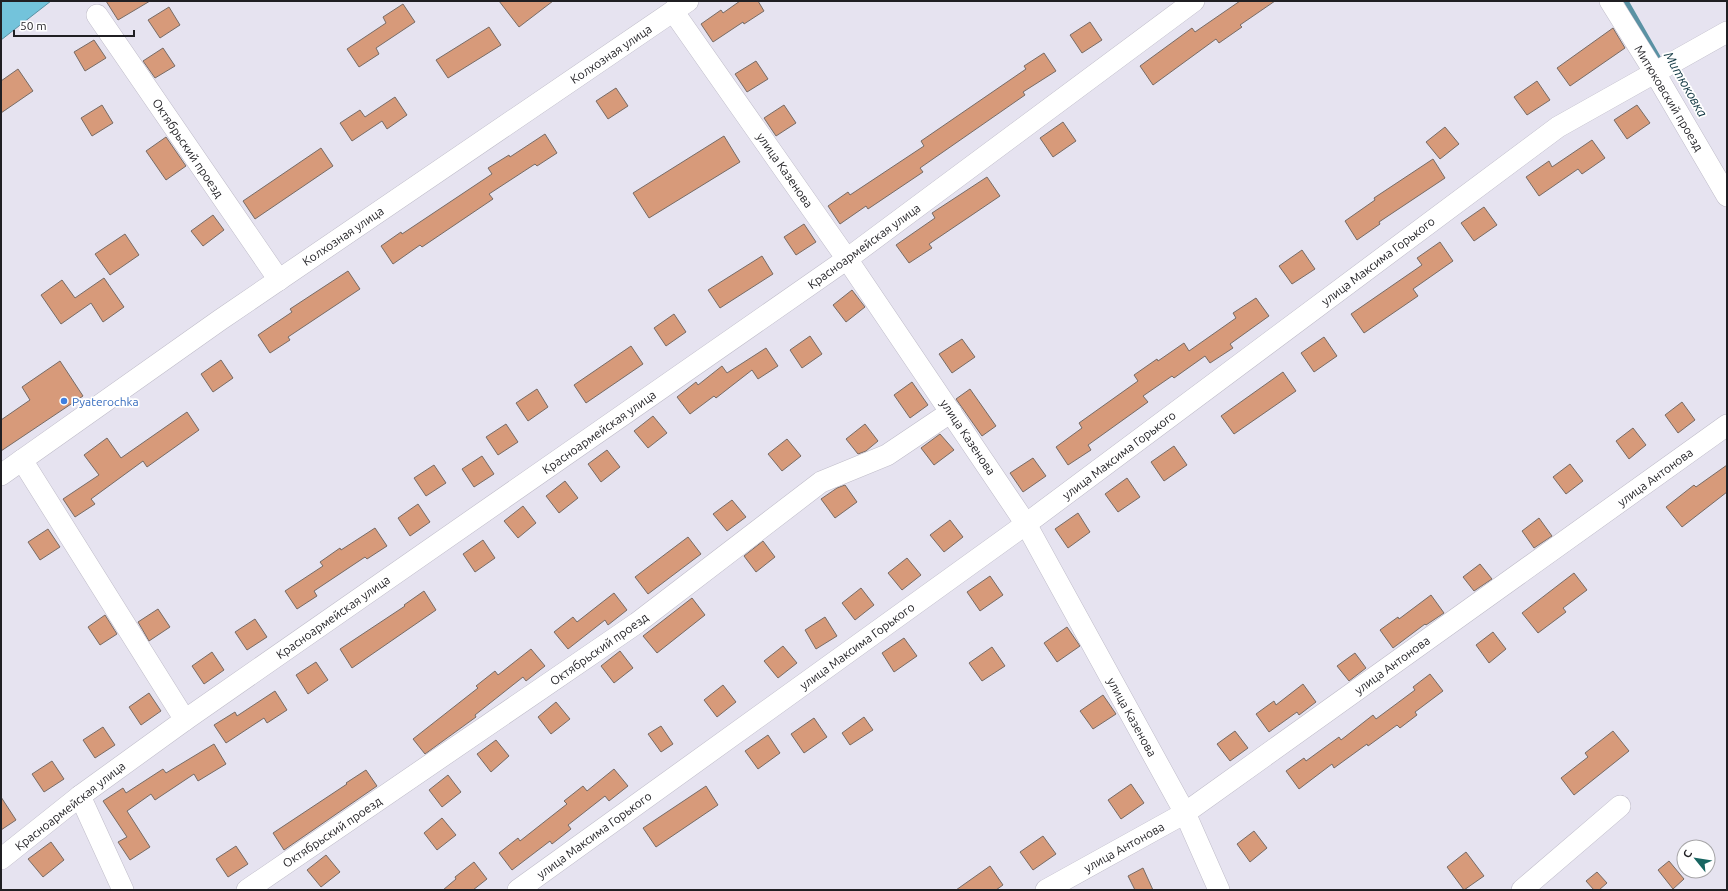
<svg xmlns="http://www.w3.org/2000/svg" width="1728" height="891" font-family="Ubuntu,sans-serif">
	<rect width="100%" height="100%" fill="#e6e3f0"/>
	<path fill="#73c3db" stroke="#5a92a4" d="M1,1h50l-50,39z"/>
	<g fill="none" stroke-linecap="round" stroke-linejoin="round">
		<path stroke="#5a92a4" stroke-width="5" d="M1626,1l36,63"/>
	</g>
	<g fill="#d79a7a" stroke="#776b65">
		<path d="M106,1h44l-32,19z"/>
		<path d="M499,1h54l-34,26z"/>
		<path d="M740,1h18l6,10 -20,13 -1,-2 -30,20 -12,-18 20,-14 2,3z"/>
		<path d="M1240,1h35l-35,24 2,2 -23,16 -3,-4 -63,46 -13,-19 52,-38 3,4z"/>
		<path d="M403,4l12,18 -39,26 3,6 -20,13 -12,-18 39,-26 -3,-6z"/>
		<path d="M169,7l11,18 -20,13 -12,-18z"/>
		<path d="M1090,22l12,18 -20,13 -12,-18z"/>
		<path d="M489,27l12,18 -53,33 -12,-18z"/>
		<path d="M1613,28l12,20 -55,38 -13,-18z"/>
		<path d="M94,40l12,18 -21,13 -11,-19z"/>
		<path d="M163,48l12,18 -20,12 -12,-17z"/>
		<path d="M1044,53l12,18 -33,21 2,3 -105,73 3,4 -55,37 -2,-3 -26,18 -12,-18 20,-14 2,3 74,-49 -3,-5 105,-72 -2,-3z"/>
		<path d="M756,61l12,18 -21,13 -12,-18z"/>
		<path d="M18,69l15,22 -32,22v-32z"/>
		<path d="M1537,81l13,19 -23,15 -13,-18z"/>
		<path d="M616,88l12,18 -20,13 -12,-18z"/>
		<path d="M395,97l12,18 -20,14 -5,-8 -30,20 -12,-18 20,-13 5,7z"/>
		<path d="M102,105l11,18 -21,13 -11,-18z"/>
		<path d="M784,105l12,18 -20,13 -12,-18z"/>
		<path d="M1637,105l13,18 -23,16 -13,-19z"/>
		<path d="M1063,122l13,19 -23,16 -13,-19z"/>
		<path d="M1445,127l14,17 -19,15 -14,-17z"/>
		<path d="M545,134l12,19 -20,13 -2,-2 -46,30 4,5 -71,48 -2,-2 -27,19 -12,-18 20,-14 1,2 90,-60 -4,-6 21,-13 1,2z"/>
		<path d="M724,136l16,26 -91,56 -16,-25z"/>
		<path d="M166,137l20,29 -20,14 -20,-29z"/>
		<path d="M1592,140l13,18 -23,16 -4,-5 -39,27 -13,-19 23,-16 3,6z"/>
		<path d="M321,148l12,18 -78,53 -12,-18z"/>
		<path d="M1433,159l12,19 -66,44 1,2 -23,16 -12,-19 30,-21 -1,-2z"/>
		<path d="M987,177l13,19 -71,48 3,4 -23,15 -13,-18 39,-27 -3,-5z"/>
		<path d="M1484,207l13,18 -23,16 -13,-18z"/>
		<path d="M213,215l11,15 -21,16 -12,-15z"/>
		<path d="M804,224l12,18 -20,13 -12,-18z"/>
		<path d="M125,234l14,21 -29,20 -15,-21z"/>
		<path d="M1440,242l13,19 -40,28 5,7 -54,37 -13,-19 71,-49 -5,-7z"/>
		<path d="M1302,250l13,19 -23,15 -13,-18z"/>
		<path d="M762,256l11,18 -53,34 -12,-18z"/>
		<path d="M348,271l12,18 -72,48 2,3 -20,13 -12,-18 34,-23 -2,-3z"/>
		<path d="M104,278l20,29 -21,15 -12,-19 -30,21 -20,-29 21,-15 13,18z"/>
		<path d="M852,290l13,17 -19,15 -13,-17z"/>
		<path d="M1256,298l13,18 -39,28 3,4 -23,15 -5,-7 -31,22 -2,-2 -29,20 5,6 -60,43 3,5 -23,15 -12,-18 26,-19 -3,-5 59,-42 -4,-6 23,-16 1,2 26,-18 5,8 47,-33 -3,-5z"/>
		<path d="M674,314l12,18 -20,14 -12,-18z"/>
		<path d="M810,336l12,18 -20,14 -12,-18z"/>
		<path d="M1324,337l13,19 -23,16 -13,-19z"/>
		<path d="M962,339l13,18 -23,16 -13,-19z"/>
		<path d="M631,346l12,18 -57,39 -12,-18z"/>
		<path d="M766,348l12,18 -20,13 -6,-9 -36,28 -2,-2 -24,18 -13,-17 19,-15 2,3 24,-19 5,7z"/>
		<path d="M221,360l12,18 -20,14 -12,-18z"/>
		<path d="M60,361l23,35 -82,55v-31l29,-20 -8,-13z"/>
		<path d="M1283,372l13,19 -62,43 -13,-18z"/>
		<path d="M912,382l16,23 -18,13 -16,-23z"/>
		<path d="M537,389l11,18 -20,14 -12,-18z"/>
		<path d="M970,389l26,37 -14,10 -26,-37z"/>
		<path d="M1682,402l13,18 -17,13 -13,-18z"/>
		<path d="M187,412l12,18 -52,37 -4,-6 -52,38 4,5 -20,13 -12,-18 36,-24 -15,-20 23,-17 14,20z"/>
		<path d="M653,416l14,17 -19,15 -14,-17z"/>
		<path d="M506,424l12,18 -20,13 -12,-18z"/>
		<path d="M865,424l13,17 -12,10 -8,3 -12,-15z"/>
		<path d="M1633,428l13,17 -17,14 -13,-18z"/>
		<path d="M940,434l14,16 -20,15 -13,-17z"/>
		<path d="M787,439l14,17 -19,15 -14,-17z"/>
		<path d="M1174,446l13,19 -23,16 -13,-19z"/>
		<path d="M607,450l13,17 -19,15 -13,-18z"/>
		<path d="M482,456l12,18 -20,13 -12,-18z"/>
		<path d="M1033,458l13,18 -23,16 -13,-19z"/>
		<path d="M1570,464l13,17 -17,13 -13,-17z"/>
		<path d="M434,465l12,18 -20,13 -12,-18z"/>
		<path d="M1727,465v27l-45,35 -16,-20 28,-22 2,2z"/>
		<path d="M1127,478l13,19 -22,15 -13,-18z"/>
		<path d="M565,481l13,17 -19,15 -13,-17z"/>
		<path d="M845,485l12,17 -22,16 -14,-19 16,-11z"/>
		<path d="M732,500l14,17 -19,14 -14,-17z"/>
		<path d="M418,504l12,18 -20,14 -12,-18z"/>
		<path d="M523,506l13,17 -18,15 -14,-17z"/>
		<path d="M1078,513l12,19 -22,16 -13,-19z"/>
		<path d="M1539,518l13,18 -18,12 -12,-17z"/>
		<path d="M950,520l13,17 -19,15 -14,-17z"/>
		<path d="M375,528l12,18 -20,13 -2,-2 -51,34 3,5 -20,13 -12,-18 38,-25 -3,-4 20,-14 1,2z"/>
		<path d="M48,529l12,18 -20,13 -12,-18z"/>
		<path d="M688,537l13,17 -53,40 -13,-17z"/>
		<path d="M483,540l12,18 -20,14 -12,-18z"/>
		<path d="M763,541l12,16 -19,15 -12,-16z"/>
		<path d="M907,558l14,17 -19,15 -14,-17z"/>
		<path d="M1480,564l12,15 -18,12 -11,-14z"/>
		<path d="M1574,573l13,17 -24,18 3,4 -28,21 -16,-20z"/>
		<path d="M990,576l13,19 -23,16 -13,-19z"/>
		<path d="M861,588l13,17 -19,15 -13,-17z"/>
		<path d="M424,591l12,19 -84,58 -12,-19 65,-43 -1,-1z"/>
		<path d="M614,593l13,17 -19,15 -3,-5 -37,29 -14,-17 19,-15 4,5z"/>
		<path d="M1431,595l13,18 -18,12 -1,-1 -32,24 -13,-18 18,-13 1,2z"/>
		<path d="M692,598l13,17 -48,38 -14,-17z"/>
		<path d="M158,609l12,18 -21,14 -11,-19z"/>
		<path d="M105,615l12,19 -17,11 -12,-18z"/>
		<path d="M825,617l12,19 -21,13 -11,-19z"/>
		<path d="M255,619l12,18 -20,13 -12,-18z"/>
		<path d="M1067,627l13,19 -23,16 -13,-19z"/>
		<path d="M1493,632l13,17 -17,14 -13,-18z"/>
		<path d="M904,638l13,18 -23,16 -12,-19z"/>
		<path d="M783,646l14,17 -19,15 -14,-17z"/>
		<path d="M992,647l13,19 -23,15 -13,-18z"/>
		<path d="M531,649l14,17 -19,15 -3,-4 -48,38 1,2 -51,37 -12,-15 65,-51 -2,-2 19,-15 3,4z"/>
		<path d="M620,651l13,17 -19,15 -13,-17z"/>
		<path d="M212,652l12,18 -20,14 -12,-18z"/>
		<path d="M1355,653l11,15 -17,13 -12,-15z"/>
		<path d="M316,662l12,18 -20,14 -12,-19z"/>
		<path d="M1430,674l13,17 -28,21 2,3 -17,13 -3,-3 -29,21 -1,-2 -33,24 -2,-4 -33,25 -13,-18 18,-13 2,3 33,-24 2,3 32,-25 3,4 39,-29 -2,-3z"/>
		<path d="M1303,684l13,18 -17,13 -2,-3 -28,20 -13,-18 18,-13 2,4z"/>
		<path d="M723,685l13,17 -19,15 -13,-17z"/>
		<path d="M275,691l12,19 -20,13 -3,-5 -38,25 -12,-18 21,-13 2,4z"/>
		<path d="M149,693l12,18 -20,14 -12,-18z"/>
		<path d="M1103,695l13,19 -23,15 -13,-18z"/>
		<path d="M556,702l14,17 -19,15 -13,-17z"/>
		<path d="M864,717l9,13 -23,15 -8,-12z"/>
		<path d="M814,718l13,19 -23,16 -13,-19z"/>
		<path d="M661,726l12,18 -12,8 -13,-18z"/>
		<path d="M103,727l12,18 -20,13 -12,-18z"/>
		<path d="M1235,731l13,17 -18,13 -13,-17z"/>
		<path d="M1613,731l16,20 -55,44 -13,-17 27,-21 -3,-4z"/>
		<path d="M768,735l12,18 -22,16 -13,-18z"/>
		<path d="M496,740l13,16 -18,16 -14,-18z"/>
		<path d="M214,744l12,20 -28,17 -4,-7 -39,26 -4,-6 -24,17 23,36 -20,13 -12,-18 9,-5 -24,-36 20,-13 3,5 37,-24 3,4z"/>
		<path d="M52,761l12,18 -20,13 -12,-18z"/>
		<path d="M614,769l14,17 -19,15 -4,-5 -37,29 3,4 -19,15 -2,-3 -38,29 -13,-17 19,-15 2,3 47,-37 -3,-3 19,-15 4,5z"/>
		<path d="M366,770l11,16 -93,64 -11,-17 74,-49 -1,-1z"/>
		<path d="M448,775l13,17 -19,15 -13,-17z"/>
		<path d="M1131,784l13,19 -23,16 -13,-19z"/>
		<path d="M706,786l12,19 -62,42 -13,-19z"/>
		<path d="M1,797l15,23 -15,10z"/>
		<path d="M442,818l14,17 -19,15 -13,-17z"/>
		<path d="M1254,831l13,17 -17,14 -13,-18z"/>
		<path d="M1043,836l13,18 -23,16 -13,-18z"/>
		<path d="M51,842l13,18 -21,17 -15,-18z"/>
		<path d="M236,846l12,18 -20,13 -12,-18z"/>
		<path d="M1466,852l18,24 -20,14 -17,-23z"/>
		<path d="M326,855l14,17 -19,15 -14,-17z"/>
		<path d="M1669,861l15,18 -11,10 -15,-19z"/>
		<path d="M474,862l13,17 -14,11h-30l13,-11 -1,-2z"/>
		<path d="M990,866l13,19 -7,5h-40z"/>
		<path d="M1143,868l10,22h-18l-7,-14z"/>
		<path d="M1597,872l10,11 -8,7h-5l-8,-9z"/>
	</g>
	<g fill="none" stroke-linecap="round" stroke-linejoin="round">
		<defs>
			<g id="minor">
				<path d="M1610,1l45,72 72,123"/>
				<path d="M673,11l174,248 179,265 159,289 34,77"/>
				<path d="M97,15l182,265"/>
				<path d="M22,460l163,260"/>
				<path d="M1,475l219,-155 468,-319"/>
				<path d="M80,796l43,94"/>
				<path d="M1,859l79,-63 105,-76 662,-461 347,-258"/>
				<path d="M247,890l390,-267 184,-141 66,-27 64,-43"/>
				<path d="M518,890l508,-366 532,-397 169,-95"/>
				<path d="M1046,890l139,-77 542,-388"/>
				<path d="M1522,890l98,-84"/>
			</g>
		</defs>
		<use href="#minor" stroke="#bfbcc9" stroke-width="22"/>
		<use href="#minor" stroke="#fff" stroke-width="21"/>
	</g>
	<circle fill="#3f7fe0" stroke="#fff" stroke-width="1.5" cx="64" cy="401" r="4"/>
	<g text-anchor="middle" dominant-baseline="central" stroke-width="3.5" stroke-linejoin="round" paint-order="stroke">
		<g font-size="12" fill="#201f23" stroke="#fff">
			<text transform="translate(611 54) rotate(-34)">Колхозная улица</text>
			<text transform="translate(1669 98) rotate(59)">Митюковский проезд</text>
			<text transform="translate(188 148) rotate(56)">Октябрьский проезд</text>
			<text transform="translate(785 170) rotate(55)">улица Казенова</text>
			<text transform="translate(343 236) rotate(-34)">Колхозная улица</text>
			<text transform="translate(864 246) rotate(-36)">Красноармейская улица</text>
			<text transform="translate(1378 261) rotate(-37)">улица Максима Горького</text>
			<text transform="translate(599 432) rotate(-35)">Красноармейская улица</text>
			<text transform="translate(968 437) rotate(56)">улица Казенова</text>
			<text transform="translate(1119 455) rotate(-37)">улица Максима Горького</text>
			<text transform="translate(1655 477) rotate(-36)">улица Антонова</text>
			<text transform="translate(333 617) rotate(-35)">Красноармейская улица</text>
			<text transform="translate(857 646) rotate(-36)">улица Максима Горького</text>
			<text transform="translate(599 649) rotate(-35)">Октябрьский проезд</text>
			<text transform="translate(1392 665) rotate(-36)">улица Антонова</text>
			<text transform="translate(1132 717) rotate(61)">улица Казенова</text>
			<text transform="translate(70 806) rotate(-38)">Красноармейская улица</text>
			<text transform="translate(332 832) rotate(-34)">Октябрьский проезд</text>
			<text transform="translate(594 835) rotate(-36)">улица Максима Горького</text>
			<text transform="translate(1124 847) rotate(-29)">улица Антонова</text>
		</g>
		<g font-size="12" fill="#366cbe" stroke="#fff" text-anchor="start">
			<text x="72" y="401">Pyaterochka</text>
		</g>
		<g font-size="13" font-style="italic" fill="#0c333e" stroke="#fff">
			<text transform="translate(1686 84) rotate(60)">Митюковка</text>
		</g>
	</g>
	<rect width="1728" height="891" fill="none" stroke="#201f23" stroke-width="4"/>
	<g transform="translate(1696 859) rotate(300)"><circle r="19" fill="#ffffff" stroke="#a6a5a7"/>
	<path d="M0-3L7 15L0 10L-7 15Z" fill="#186561"/>
	<text y="-6" font-size="11" font-weight="bold" text-anchor="middle" fill="#201f23">С</text>
	</g>
	<path d="M14 30v6h120v-6" fill="none" stroke="#201f23" stroke-width="2"/>
	<text x="20" y="30" font-size="12" fill="#201f23" stroke="#ffffff" stroke-width="3" paint-order="stroke">50 m</text>
</svg>
